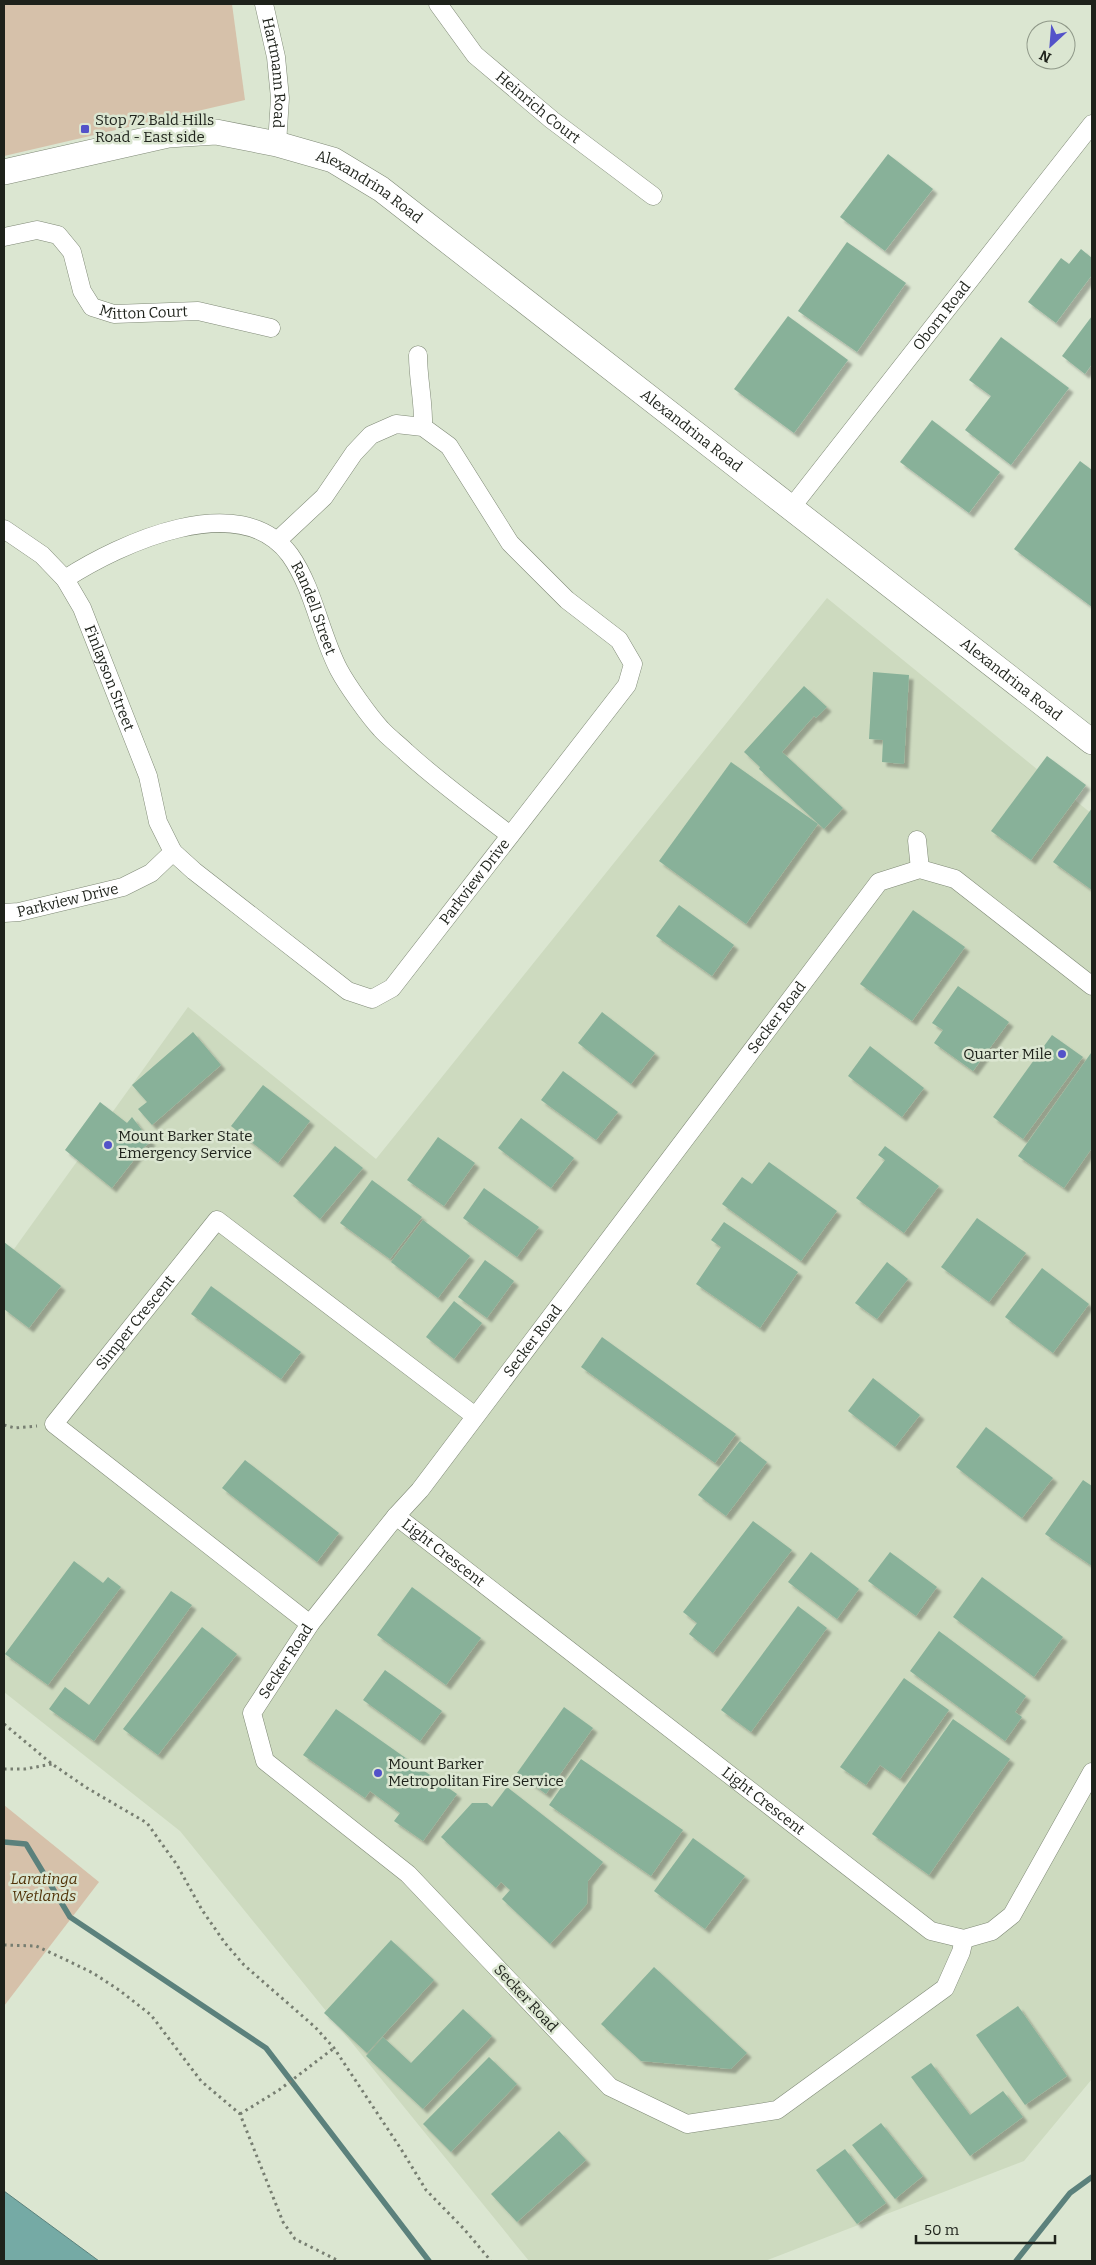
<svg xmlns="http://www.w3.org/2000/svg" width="1096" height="2265" font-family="Bitter,serif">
	<defs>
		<filter id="shadow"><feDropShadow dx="4.5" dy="4.5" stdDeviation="1" flood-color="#0004"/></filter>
	</defs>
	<rect width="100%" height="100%" fill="#dbe6d1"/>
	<path fill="#cddabf" d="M827,598l265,216v1265l-68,82 -259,100h-236l-349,-430 -176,-139v-429l184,-256 188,152z"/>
	<g fill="#d6c1aa">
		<path d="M4,4h228l13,96 -241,56z"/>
		<path d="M4,1805l95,77 -95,124z"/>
	</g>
	<path fill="#75aaa5" stroke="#5b817c" d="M4,2191l95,70h-95z"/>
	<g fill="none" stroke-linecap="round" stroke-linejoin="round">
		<g stroke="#5b817c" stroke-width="5.5">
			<path d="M4,1842l22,2 44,73 196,131 163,213"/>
			<path d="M1016,2261l54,-68 22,-16"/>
		</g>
	</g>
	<g fill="#88b199" filter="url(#shadow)">
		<path d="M888,154l45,35 -48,62 -45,-34z"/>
		<path d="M847,242l59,41 -49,69 -59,-41z"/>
		<path d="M1081,249l11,9v17l-36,48 -28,-21 33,-44 8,6z"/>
		<path d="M788,316l60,44 -54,73 -60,-44z"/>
		<path d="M1092,316v48l-7,10 -23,-18z"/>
		<path d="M1001,337l68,51 -58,77 -46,-35 26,-34 -22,-16z"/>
		<path d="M932,420l68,52 -31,41 -69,-51z"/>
		<path d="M1080,461l12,9v137l-78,-58z"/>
		<path d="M873,672l36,3 -5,89 -22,-2 1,-22 -14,-1z"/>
		<path d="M804,686l23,21 -11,11 -2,-2 -32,36 61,56 -19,21 -65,-60 1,-2 -16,-15z"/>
		<path d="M1047,756l39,29 -55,75 -40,-29z"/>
		<path d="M731,762l87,62 -72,100 -87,-63z"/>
		<path d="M1092,808v82l-39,-28z"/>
		<path d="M679,905l55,40 -22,31 -56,-40z"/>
		<path d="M913,910l52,37 -53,74 -52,-37z"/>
		<path d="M958,986l51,36 -36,49 -39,-28 9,-13 -11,-7z"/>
		<path d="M602,1012l53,41 -24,31 -53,-41z"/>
		<path d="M193,1032l28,33 -69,60 -14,-16 9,-7 -15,-17z"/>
		<path d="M1052,1035l31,22 -60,82 -30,-22z"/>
		<path d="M870,1046l54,42 -22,29 -54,-41z"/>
		<path d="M1091,1053l1,95 -28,40 -46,-32z"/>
		<path d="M563,1071l55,41 -22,28 -55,-40z"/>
		<path d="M263,1085l47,36 -32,42 -47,-37z"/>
		<path d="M100,1102l27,21 5,-6 19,25 -7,5 -32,41 -47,-38z"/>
		<path d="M521,1118l53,40 -23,30 -53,-40z"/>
		<path d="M438,1137l37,26 -31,43 -37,-26z"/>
		<path d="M335,1146l28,22 -43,51 -27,-23z"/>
		<path d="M885,1146l54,40 -35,47 -48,-35 29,-38 -7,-5z"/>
		<path d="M769,1162l68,49 -36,50 -79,-57 20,-27 10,7z"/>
		<path d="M372,1180l50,37 -32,42 -50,-36z"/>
		<path d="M484,1188l55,39 -22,30 -54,-39z"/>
		<path d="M977,1218l49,35 -37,49 -48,-35z"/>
		<path d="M423,1220l47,36 -32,42 -47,-36z"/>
		<path d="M724,1222l74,50 -38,56 -64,-44 25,-37 -10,-7z"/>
		<path d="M4,1242l57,44 -32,42 -25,-19z"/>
		<path d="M485,1260l29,21 -27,37 -29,-21z"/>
		<path d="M887,1262l21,17 -31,40 -22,-16z"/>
		<path d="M1042,1268l47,36 -36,49 -48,-36z"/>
		<path d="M211,1286l90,66 -20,27 -90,-65z"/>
		<path d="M454,1301l28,22 -28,36 -28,-22z"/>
		<path d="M602,1337l134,97 -21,29 -134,-96z"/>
		<path d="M873,1378l47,37 -25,32 -47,-36z"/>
		<path d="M986,1427l67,51 -31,40 -66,-51z"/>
		<path d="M740,1441l27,21 -41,54 -28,-21z"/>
		<path d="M245,1460l94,73 -22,29 -95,-74z"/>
		<path d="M1083,1480l9,6v80l-47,-32z"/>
		<path d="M753,1521l39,29 -79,103 -24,-19 8,-11 -14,-11z"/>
		<path d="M811,1552l48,37 -22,30 -49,-37z"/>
		<path d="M890,1552l47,35 -21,29 -48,-35z"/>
		<path d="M74,1561l29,22 5,-6 13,10 -73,98 -43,-31z"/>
		<path d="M982,1577l81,60 -29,40 -81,-60z"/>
		<path d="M412,1587l69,51 -35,47 -69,-50z"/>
		<path d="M171,1591l21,14 -98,136 -45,-32 16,-22 24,18z"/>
		<path d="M798,1606l29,22 -76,104 -30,-22z"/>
		<path d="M202,1627l35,27 -79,101 -35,-26z"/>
		<path d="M939,1631l87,65 -11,16 7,5 -17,24 -95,-70z"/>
		<path d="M385,1670l57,41 -22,30 -57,-41z"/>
		<path d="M904,1678l45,32 -49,69 -20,-14 -14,20 -26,-18z"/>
		<path d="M564,1707l29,21 -47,66 -29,-21z"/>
		<path d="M336,1709l121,85 -34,47 -29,-20 6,-8 -30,-22 -5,7 -62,-43z"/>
		<path d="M953,1719l57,40 -81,116 -57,-41z"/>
		<path d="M581,1759l102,71 -32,46 -102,-71z"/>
		<path d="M507,1787l96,75 -15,19 -1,23 -37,40 -48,-45 8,-9 -9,-8 -5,6 -55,-51 31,-34h15l5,4z"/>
		<path d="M693,1838l52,38 -40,53 -51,-38z"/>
		<path d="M391,1940l43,40 -67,73 -43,-40z"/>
		<path d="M654,1967l93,86 -16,16 -90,-8 -40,-37z"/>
		<path d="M1018,2006l49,70 -42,29 -49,-70z"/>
		<path d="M463,2009l29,27 -69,73 -57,-53 17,-19 28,26z"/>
		<path d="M489,2057l28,27 -66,68 -28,-28z"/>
		<path d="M931,2063l39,52 33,-24 20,26 -53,39 -59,-79z"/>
		<path d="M881,2123l42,53 -28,23 -43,-54z"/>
		<path d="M559,2131l27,29 -69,62 -26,-28z"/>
		<path d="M845,2149l41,54 -29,21 -41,-54z"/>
	</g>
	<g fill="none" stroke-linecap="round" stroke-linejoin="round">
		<defs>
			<g id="street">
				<path id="s1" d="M264,4l12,53 4,41 -3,46"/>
				<path id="s2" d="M438,4l37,51 77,65 101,76"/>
				<path id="s3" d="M4,237l33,-7 21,5 14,17 10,39 10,16 22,7 84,-3 73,17"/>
				<path d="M418,355c0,25 6,48 5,72"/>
				<path id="s4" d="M791,508l301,-384"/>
				<path id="s5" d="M4,529l38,26 23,24 17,29 66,168 10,46 15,30"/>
				<path id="s6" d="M65,579c54,-35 175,-92 225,-24 24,34 30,79 49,115 8,15 30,46 42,59 7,8 17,15 25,23 33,30 69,56 104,83"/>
				<path d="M917,840l3,29"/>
				<path id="s7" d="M4,913l15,-1 104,-25 28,-14 22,-21 21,19 154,120 24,8 20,-11 235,-303 6,-21 -14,-24 -52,-40 -57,-57 -61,-97 -26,-19 -27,-3 -25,11 -17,18 -30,44 -47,44"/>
				<path id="s8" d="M396,1516l535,415 33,8 28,-8 20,-16 80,-143"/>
				<path id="s9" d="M310,1624l-256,-200 163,-204 258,196"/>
				<path id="s10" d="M964,1939l-3,13 -16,36 -168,122 -90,14 -77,-37 -202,-213 -143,-113 -13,-48 58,-89 86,-108 24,-26 459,-608 41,-13 35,10 137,107"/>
			</g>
			<g id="secondary">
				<path id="s11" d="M4,172l164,-37 48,-3 61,12 56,16 48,29 711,553"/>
			</g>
		</defs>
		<use href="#street" stroke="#7f8976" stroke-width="19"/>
		<use href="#secondary" stroke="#7f8976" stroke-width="26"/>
		<g stroke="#777e71" stroke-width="3" stroke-dasharray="2.5 4" stroke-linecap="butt">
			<path d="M4,1425l11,3 22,-2"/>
			<path d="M4,1724l48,40 35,24 60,35 30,42 25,45 23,33 19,22 71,62 19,21 67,101 25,41 38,39 27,32"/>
			<path d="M4,1769h21l27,-5"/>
			<path d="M4,1945l32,1 22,10 35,17 26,17 32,25 50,66 39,33 43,108 12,17 44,22"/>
			<path d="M240,2114l39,-24 55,-42"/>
		</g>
		<use href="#street" stroke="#fff" stroke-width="18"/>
		<use href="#secondary" stroke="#fff" stroke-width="25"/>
	</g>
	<g fill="#5352c9" stroke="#dbe6d1" stroke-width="2">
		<rect x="80" y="124" width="10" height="10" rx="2.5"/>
		<circle cx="1062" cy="1054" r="5"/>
		<circle cx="108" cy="1145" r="5"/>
		<circle cx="378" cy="1773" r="5"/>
	</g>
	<g text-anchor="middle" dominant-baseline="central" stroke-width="5" stroke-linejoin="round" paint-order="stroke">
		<g font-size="15" fill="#1e221b" stroke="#dbe6d1">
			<text stroke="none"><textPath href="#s1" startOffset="70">Hartmann Road</textPath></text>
			<text stroke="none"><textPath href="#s2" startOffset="145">Heinrich Court</textPath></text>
			<text stroke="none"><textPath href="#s11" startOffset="381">Alexandrina Road</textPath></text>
			<text stroke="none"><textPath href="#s3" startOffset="189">Mitton Court</textPath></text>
			<text stroke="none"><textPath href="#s4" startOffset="244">Oborn Road</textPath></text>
			<text stroke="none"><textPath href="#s11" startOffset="786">Alexandrina Road</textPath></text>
			<text stroke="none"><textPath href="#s6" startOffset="305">Randell Street</textPath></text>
			<text stroke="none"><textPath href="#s5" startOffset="188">Finlayson Street</textPath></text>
			<text stroke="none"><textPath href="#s11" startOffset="1191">Alexandrina Road</textPath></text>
			<text stroke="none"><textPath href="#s7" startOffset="590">Parkview Drive</textPath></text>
			<text stroke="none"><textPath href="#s7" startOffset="65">Parkview Drive</textPath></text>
			<text stroke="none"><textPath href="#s10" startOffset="1834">Secker Road</textPath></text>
			<text stroke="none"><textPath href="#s9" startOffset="455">Simper Crescent</textPath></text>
			<text stroke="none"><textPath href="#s10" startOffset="1429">Secker Road</textPath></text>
			<text stroke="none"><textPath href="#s8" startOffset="60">Light Crescent</textPath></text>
			<text stroke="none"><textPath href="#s10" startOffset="1024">Secker Road</textPath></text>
			<text stroke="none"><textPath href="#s8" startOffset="465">Light Crescent</textPath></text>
			<text transform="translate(526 1998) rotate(47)">Secker Road</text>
		</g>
		<g font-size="15" fill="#1e221b" stroke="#dbe6d1" text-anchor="start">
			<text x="95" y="120">Stop 72 Bald Hills<tspan x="95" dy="17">Road - East side</tspan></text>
			<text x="1052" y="1054" text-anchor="end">Quarter Mile</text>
			<text x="118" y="1136">Mount Barker State<tspan x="118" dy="17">Emergency Service</tspan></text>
			<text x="388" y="1764">Mount Barker<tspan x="388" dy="17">Metropolitan Fire Service</tspan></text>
		</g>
		<g font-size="15" font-style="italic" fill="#513309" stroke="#dbe6d1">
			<text x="44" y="1879">Laratinga<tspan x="44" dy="17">Wetlands</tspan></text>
		</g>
	</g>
	<rect width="1096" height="2265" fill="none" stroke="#1e221b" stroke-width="10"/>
	<g transform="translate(1051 45) rotate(206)"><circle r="24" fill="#dbe6d1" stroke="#8f9888"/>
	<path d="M0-4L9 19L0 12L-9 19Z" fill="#5352c9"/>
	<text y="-8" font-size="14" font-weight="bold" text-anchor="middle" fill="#1e221b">N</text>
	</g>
	<path d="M916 2235v8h139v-8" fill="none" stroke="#1e221b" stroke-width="2.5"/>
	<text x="924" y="2235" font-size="15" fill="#1e221b" stroke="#dbe6d1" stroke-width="4" paint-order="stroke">50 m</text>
</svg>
